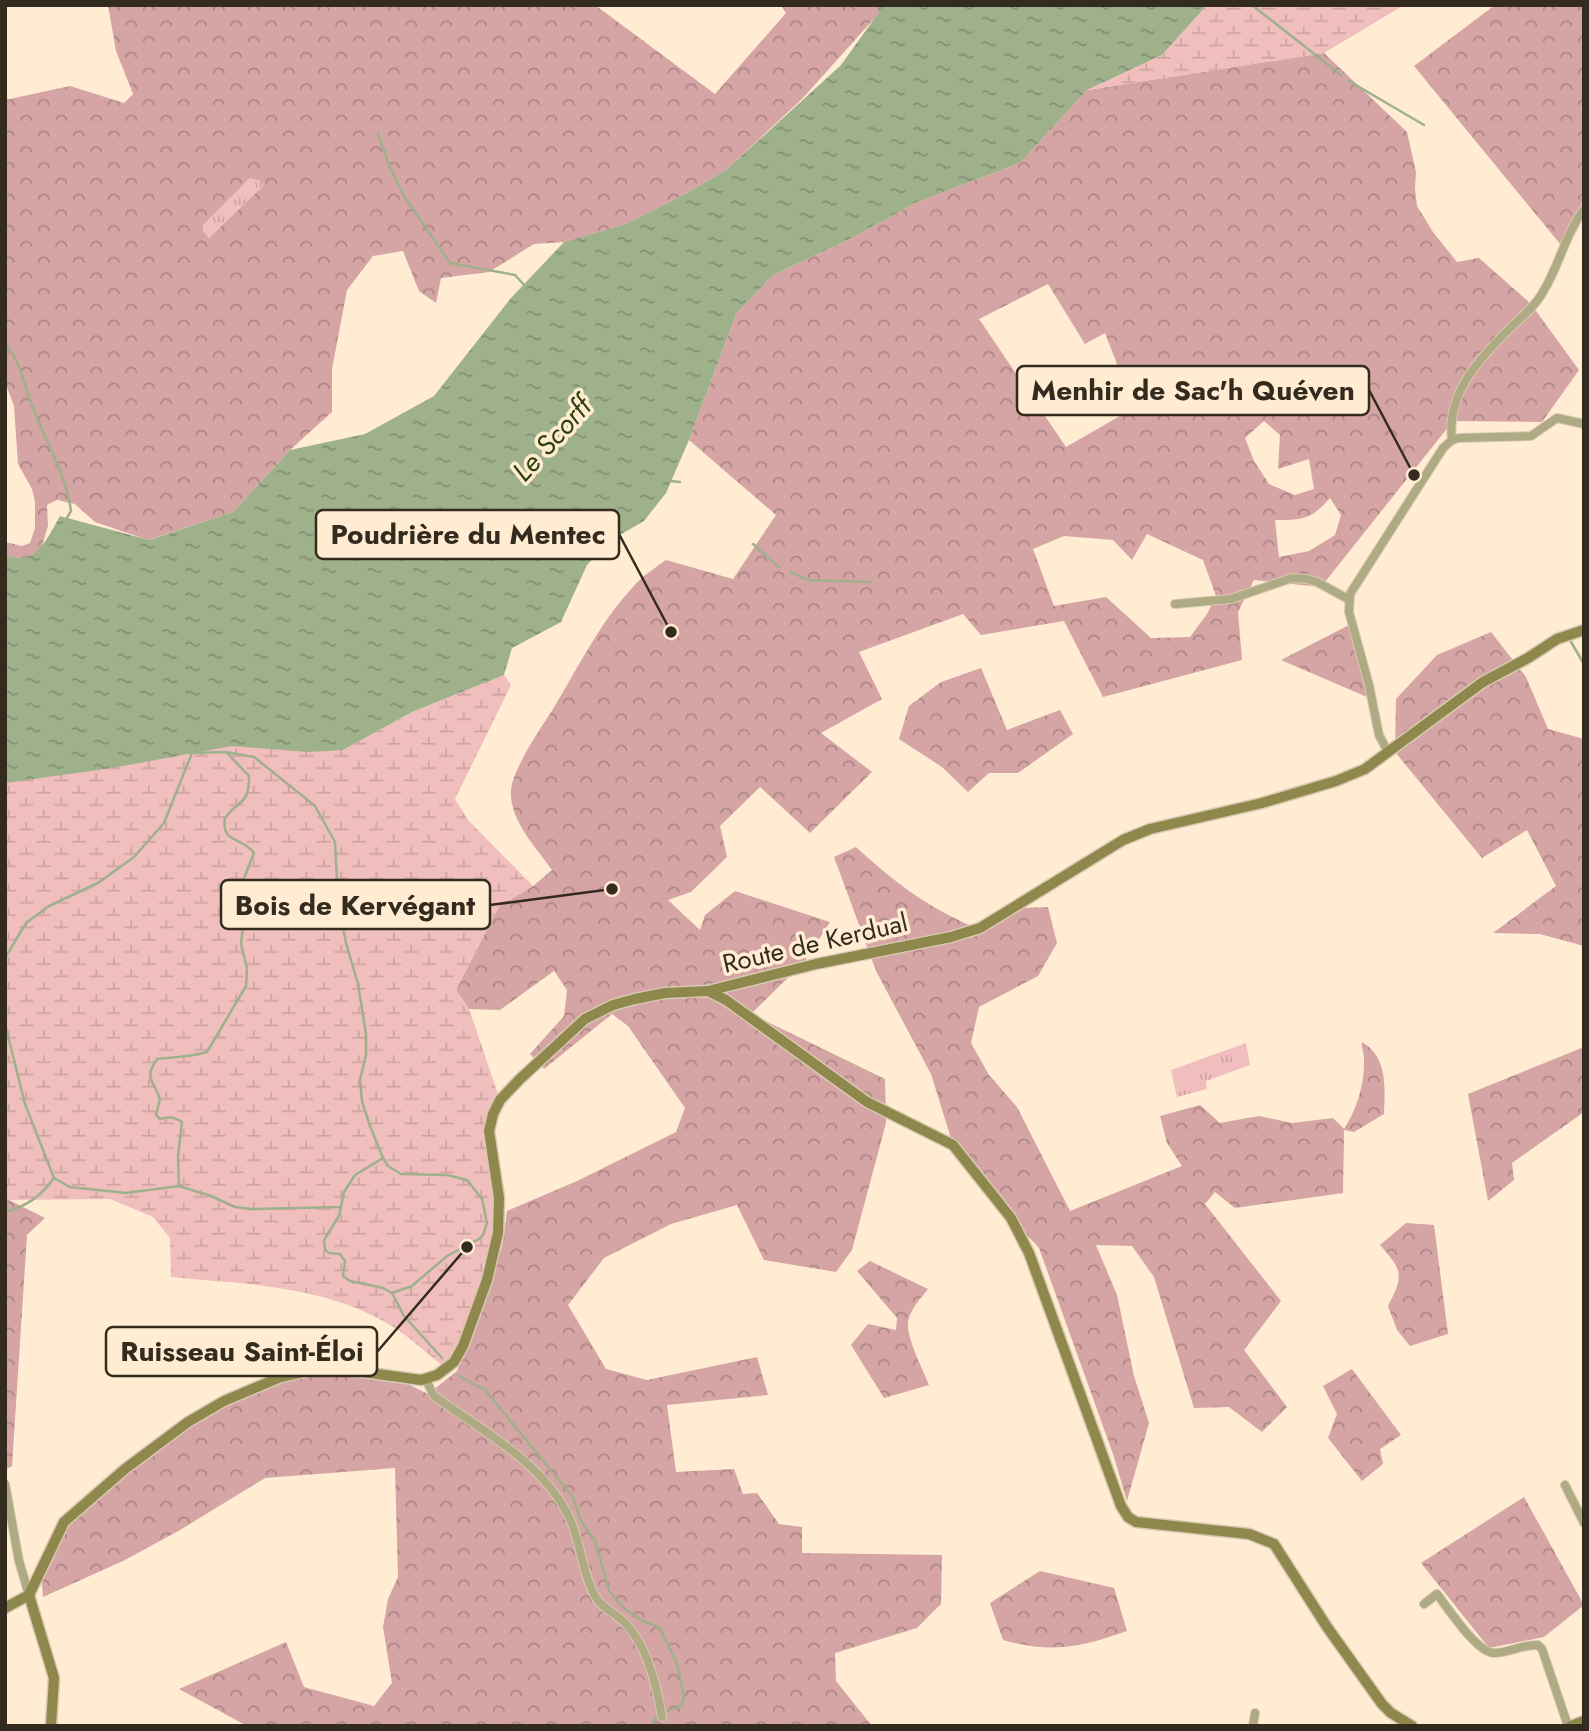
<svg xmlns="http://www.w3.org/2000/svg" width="1589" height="1731" font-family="Jost,sans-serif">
	<defs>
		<pattern id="grass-tufts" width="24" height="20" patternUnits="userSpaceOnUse" patternTransform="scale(1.75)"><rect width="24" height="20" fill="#efbebd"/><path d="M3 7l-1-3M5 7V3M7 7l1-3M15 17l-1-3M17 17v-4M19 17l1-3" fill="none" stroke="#cea3a2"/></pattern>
		<pattern id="forest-crowns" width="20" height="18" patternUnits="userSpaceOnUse" patternTransform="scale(1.75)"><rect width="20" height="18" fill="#d5a4a4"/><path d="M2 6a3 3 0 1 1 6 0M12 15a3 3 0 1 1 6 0" fill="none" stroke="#ae8685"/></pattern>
		<pattern id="wetland-marsh" width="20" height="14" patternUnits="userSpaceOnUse" patternTransform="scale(1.75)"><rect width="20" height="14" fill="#efbebd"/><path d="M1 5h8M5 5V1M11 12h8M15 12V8" fill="none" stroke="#cea3a2"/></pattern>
		<pattern id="water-ripples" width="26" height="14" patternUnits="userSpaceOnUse" patternTransform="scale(1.75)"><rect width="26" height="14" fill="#9eb18b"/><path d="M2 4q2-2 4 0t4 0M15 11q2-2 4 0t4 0" fill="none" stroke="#829071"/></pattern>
	</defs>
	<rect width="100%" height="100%" fill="#ffecd2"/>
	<g fill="url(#grass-tufts)">
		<path d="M250,178l12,4 1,4 -54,52 -6,-7v-6z"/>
		<path d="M1246,1043l4,22 -44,16 1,8 -30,8 -6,-27z"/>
	</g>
	<g fill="url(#forest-crowns)" fill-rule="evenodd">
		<path d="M108,5h487l120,89 71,-81 -5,-8h96l3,7 -78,87 -76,71 -43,25 -57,29 -62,18 -30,2 -45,28 -48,6 -5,25 -17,-12 -16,-40 -30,5 -26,34 -15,79v43l-42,38 -57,62 -85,28 -53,-18 -20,-18 -18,-4 -10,5 1,21 -7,23c-13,8 -21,14 -36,5v-12l17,4 8,-3 5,-15v-26l-3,-13 -14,-25 -4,-58 -9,-24v-282l65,-14 54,17 9,-9 -17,-43zM250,178l12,4 1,4 -54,52 -6,-7v-6z"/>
		<path d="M1495,5h89v194l-23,46 -147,-179z"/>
		<path d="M1324,53l83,79 9,40 -1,16 2,18 16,26 24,30 22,-4 52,46 48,66 -37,52 -89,-1 -132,166 -67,-7 -16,32 4,48 -139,37 -39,-76 -83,14 -18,-21 -104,38 23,47 -61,34 51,39 -62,61 -50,-46 -40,39 7,31 -36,35 -23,8 32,30 5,-15 30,-24 95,31 -25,39 -54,53 134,65 1,44 -34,127 -16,22 -72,-12 -27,-55 -66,19 -67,34 -36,47 38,64 41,11 110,-23 11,38 -101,10 9,67 58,-3 9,25 14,-1 22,31 23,3v26l140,2 -1,49 -24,24 -82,25 1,28 36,45h-625l-68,-37 107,-47 18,45 70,19 18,-23 -9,-56 5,-28 10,-22 -3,-109 -130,10 -85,52 -55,30 -82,37 -2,-27 17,-39 67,-62 99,-68 88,-31 78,5 38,19 29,-23 45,-124 5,-36 70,-30 99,-49 9,-24 -57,-82 -16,-12 -68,55 -14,-15 34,-38 3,-26 -13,-19 -54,39 -31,-1 -13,-19 43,-84 34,-20 19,-16c-16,-23 -43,-50 -41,-80 2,-22 30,-62 42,-81 25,-41 47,-87 80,-122 9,-11 22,-19 33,-27l67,19 43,-64 -87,-75 47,-126 37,-39 75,-35 69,-38 103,-39 67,-73zM1048,284l37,60 20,-11 29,75 -68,39 -87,-128zM1264,421l16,14 -2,34 31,-10 5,30 -19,6 -26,-11 -15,-23 -9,-23zM1330,498l11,17 -6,20 -26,16 -30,6 -4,-37c27,0 36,0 55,-22zM1147,534l56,26 13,36 -9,18 -17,23 -39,1 -45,-41 -52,9 -21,-57 31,-13 49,4 19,20z"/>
		<path d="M1351,624l16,73 -86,-37z"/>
		<path d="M1491,632l35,45 22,52 36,10v207l-44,-12 -47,-1 63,-47 -29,-56 -45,28 -87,-106 1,-53 41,-44z"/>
		<path d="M981,668l26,62 53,-20 13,24 -55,39h-29l-21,19 -26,-25 -43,-28 10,-33 32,-24z"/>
		<path d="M856,847c37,34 67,57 113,78l54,-17 25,-1 9,36 -19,33 -59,31 -8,36 18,32 28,32 53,104 112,-45 -15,-23 -7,-27 40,-11 20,18 39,-7 33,7 41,-5 11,11c13,-20 21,-46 20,-71 0,-6 -3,-10 -2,-16 26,15 23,46 22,72l-30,18 -10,-2 -1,63 -108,15 -20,-16 -10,12 76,97 -37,49 43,57 -25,25 -33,-25 -35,1 -40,-131 -22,-31 -36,-1 21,50 17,81 15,47 -22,78 -14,-47 -74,-206 -28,-30 -58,-73 -22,-71 -55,-103 -42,-114z"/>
		<path d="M1584,1047v65l-72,51 2,17 -26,21 -20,-107z"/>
		<path d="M7,1199l38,19 -18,17 -15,231 -7,4v-270z"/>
		<path d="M1406,1223l28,2 14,109 -38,12 -13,-16 -9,-24c16,-31 15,-35 -8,-61z"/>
		<path d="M870,1261l58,28c-7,9 -18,20 -20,33 -2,16 15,47 21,63l-45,13 -33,-53 17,-21 28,6 1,-12 -40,-47z"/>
		<path d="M1352,1369l49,66 -21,14 3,15 -21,17 -34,-43 9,-24 -14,-28z"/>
		<path d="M1524,1497l60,108 -40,32 -55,11 -68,-85z"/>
		<path d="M1040,1571l74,17 13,43c-46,16 -75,23 -124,9l-13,-37z"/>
	</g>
	<g fill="url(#wetland-marsh)">
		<path d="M1207,5h197l-80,48 -237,37 75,-35z"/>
		<path d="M504,675l7,10 -56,114 13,21 65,66 -34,20 -43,84 13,19 31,91 -7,14 6,84 -12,82 -40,89c-20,-15 -39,-34 -60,-46 -65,-38 -144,-39 -216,-46l-1,-39 -17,-21 -43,-18 -105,1v-418l227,-36 111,4 69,-38z"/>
	</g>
	<path fill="url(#water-ripples)" d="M877,5h330l-45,50 -75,35 -67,73 -103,39 -69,38 -75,35 -37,39 -47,126 -23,53 -22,28 -31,18 -26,26 -26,57 -49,26 -8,27 -92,37 -69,38 -35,2 -76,-6 -120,22 -107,15v-229c29,16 43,-17 55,-38l89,24 84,-28 57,-62 75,-16 69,-38 77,-98 53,-56 62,-18 57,-29 43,-25 115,-105 38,-53z"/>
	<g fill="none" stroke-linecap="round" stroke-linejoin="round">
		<g stroke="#9eb18b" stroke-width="2.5">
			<path d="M1252,5l89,70"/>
			<path d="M1349,81l75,44"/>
			<path d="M378,133l11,32 15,31 46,67 65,12 10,11"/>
			<path d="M5,343c17,21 20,46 30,70 13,33 31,62 36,98l-6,10"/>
			<path d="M670,481l10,1"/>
			<path d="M753,544l26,23"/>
			<path d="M791,572l17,8 62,2"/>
			<path d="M1571,642l13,22"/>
			<path d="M192,753l34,-1 28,5 61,49 20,36 3,58 8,43 12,41 8,50v21l-6,25 2,21 8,25 13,32 -28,17 -11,17 -5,24 -15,24 1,10 4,3 11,1 5,7 -2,15 7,5 33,7 9,5 12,23 38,42"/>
			<path d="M5,958l21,-35 23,-17 49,-23 36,-26 30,-34 28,-70"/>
			<path d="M5,1024l20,80 29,74c-14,19 -27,28 -49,34"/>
			<path d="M383,1158l5,8 13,8 46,1 20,5 15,19 5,24 -4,12 -4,4 -32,17 -35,30 -20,7"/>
			<path d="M54,1178l16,9 56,6 53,-7 32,10 24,11 17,2 89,-2"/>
			<path d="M179,1186l-1,-30 4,-34c-7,-5 -13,-6 -22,-3l-4,-4 4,-16c-6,-19 -17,-19 -3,-40 17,-2 34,-2 50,-7l39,-66 1,-18 -6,-24 2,-19 -5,-16 -1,-13 17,-43c-12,-17 -33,-9 -29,-35 14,-20 24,-11 24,-42l-21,-22"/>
			<path d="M459,1376l26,14 88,107 8,24 14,20 14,50 16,18 16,11 19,8 18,38 6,32c-1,9 -8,10 -16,12"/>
			<path d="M651,1726l7,-13"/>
		</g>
		<defs>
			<g id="street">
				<path d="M1452,440l7,-2 72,-2 26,-18 27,6"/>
				<path d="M1175,604l56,-5 61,-21 15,1 10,3 31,17"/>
				<path d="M1388,752l-9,-17 -10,-50 -20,-73 1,-18 93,-146 9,-8c-6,-47 28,-82 58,-112 12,-11 25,-22 33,-36 16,-26 22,-57 41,-83"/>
				<path d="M426,1380l8,16c47,34 107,65 134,119 13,25 13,56 27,81 7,13 21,17 31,28 22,24 31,62 36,93"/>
				<path d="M5,1484l14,77 10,34"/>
				<path d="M1565,1485l19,38"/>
				<path d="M1424,1604l13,-10c10,13 40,59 57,59 15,0 29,-9 44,-8l4,4 26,77"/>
				<path d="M1253,1726l2,-13"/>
			</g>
			<g id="secondary">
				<path d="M708,991l18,9 141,102 86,43 58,73 18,35 92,253 7,11 8,5 113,12 25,10 53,83 55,77 9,9 21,13"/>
				<path d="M29,1595l25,83 -3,48"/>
				<path d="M5,1608l24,-13 35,-73 61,-53 63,-47 36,-21 57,-24 31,-7 29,-1 80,11 16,-5 17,-13 9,-16 24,-66 11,-47 1,-35 -10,-67 4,-17 7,-14 20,-21 65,-60 28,-14 22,-6 30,-6 43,-2 108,-27 135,-27 29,-9 143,-88 27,-11 112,-26 74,-22 29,-12 118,-87 45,-24 29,-19 27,-9"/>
				<path d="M1571,1726l13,-5"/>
			</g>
		</defs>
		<use href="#street" stroke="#dac9b2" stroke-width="10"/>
		<use href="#secondary" stroke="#dac9b2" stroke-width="13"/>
		<use href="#street" stroke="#aeaa83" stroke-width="8"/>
		<use href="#secondary" stroke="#8f884d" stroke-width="10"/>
	</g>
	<g text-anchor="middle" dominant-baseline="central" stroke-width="7" stroke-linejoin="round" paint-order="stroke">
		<g font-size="26" fill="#342b1f" stroke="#ffecd2">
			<text transform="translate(815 943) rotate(-13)">Route de Kerdual</text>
		</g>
		<g font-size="28" font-style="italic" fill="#2a4207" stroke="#ffecd2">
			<text transform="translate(552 439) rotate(-48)">Le Scorff</text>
		</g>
	</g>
	<path fill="none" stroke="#342b1f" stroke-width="2.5" d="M1414 475L1369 390M671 632L619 534M612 889L490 905M467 1247L377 1352"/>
	<g fill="#342b1f" stroke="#ffecd2" stroke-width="2.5">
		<circle cx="1414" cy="475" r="7"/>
		<circle cx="671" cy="632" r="7"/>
		<circle cx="612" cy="889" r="7"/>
		<circle cx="467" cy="1247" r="7"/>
	</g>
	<g fill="#ffecd2" stroke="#342b1f" stroke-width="2.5">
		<rect x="1017" y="366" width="352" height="49" rx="7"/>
		<rect x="316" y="510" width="303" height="49" rx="7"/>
		<rect x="221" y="880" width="269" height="49" rx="7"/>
		<rect x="106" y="1327" width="271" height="49" rx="7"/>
	</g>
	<g font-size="28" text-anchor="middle" font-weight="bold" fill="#342b1f">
		<text x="1193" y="400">Menhir de Sac'h Quéven</text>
		<text x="468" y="544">Poudrière du Mentec</text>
		<text x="355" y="915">Bois de Kervégant</text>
		<text x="242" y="1361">Ruisseau Saint-Éloi</text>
	</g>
	<rect width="1589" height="1731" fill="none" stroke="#342b1f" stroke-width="14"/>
</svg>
